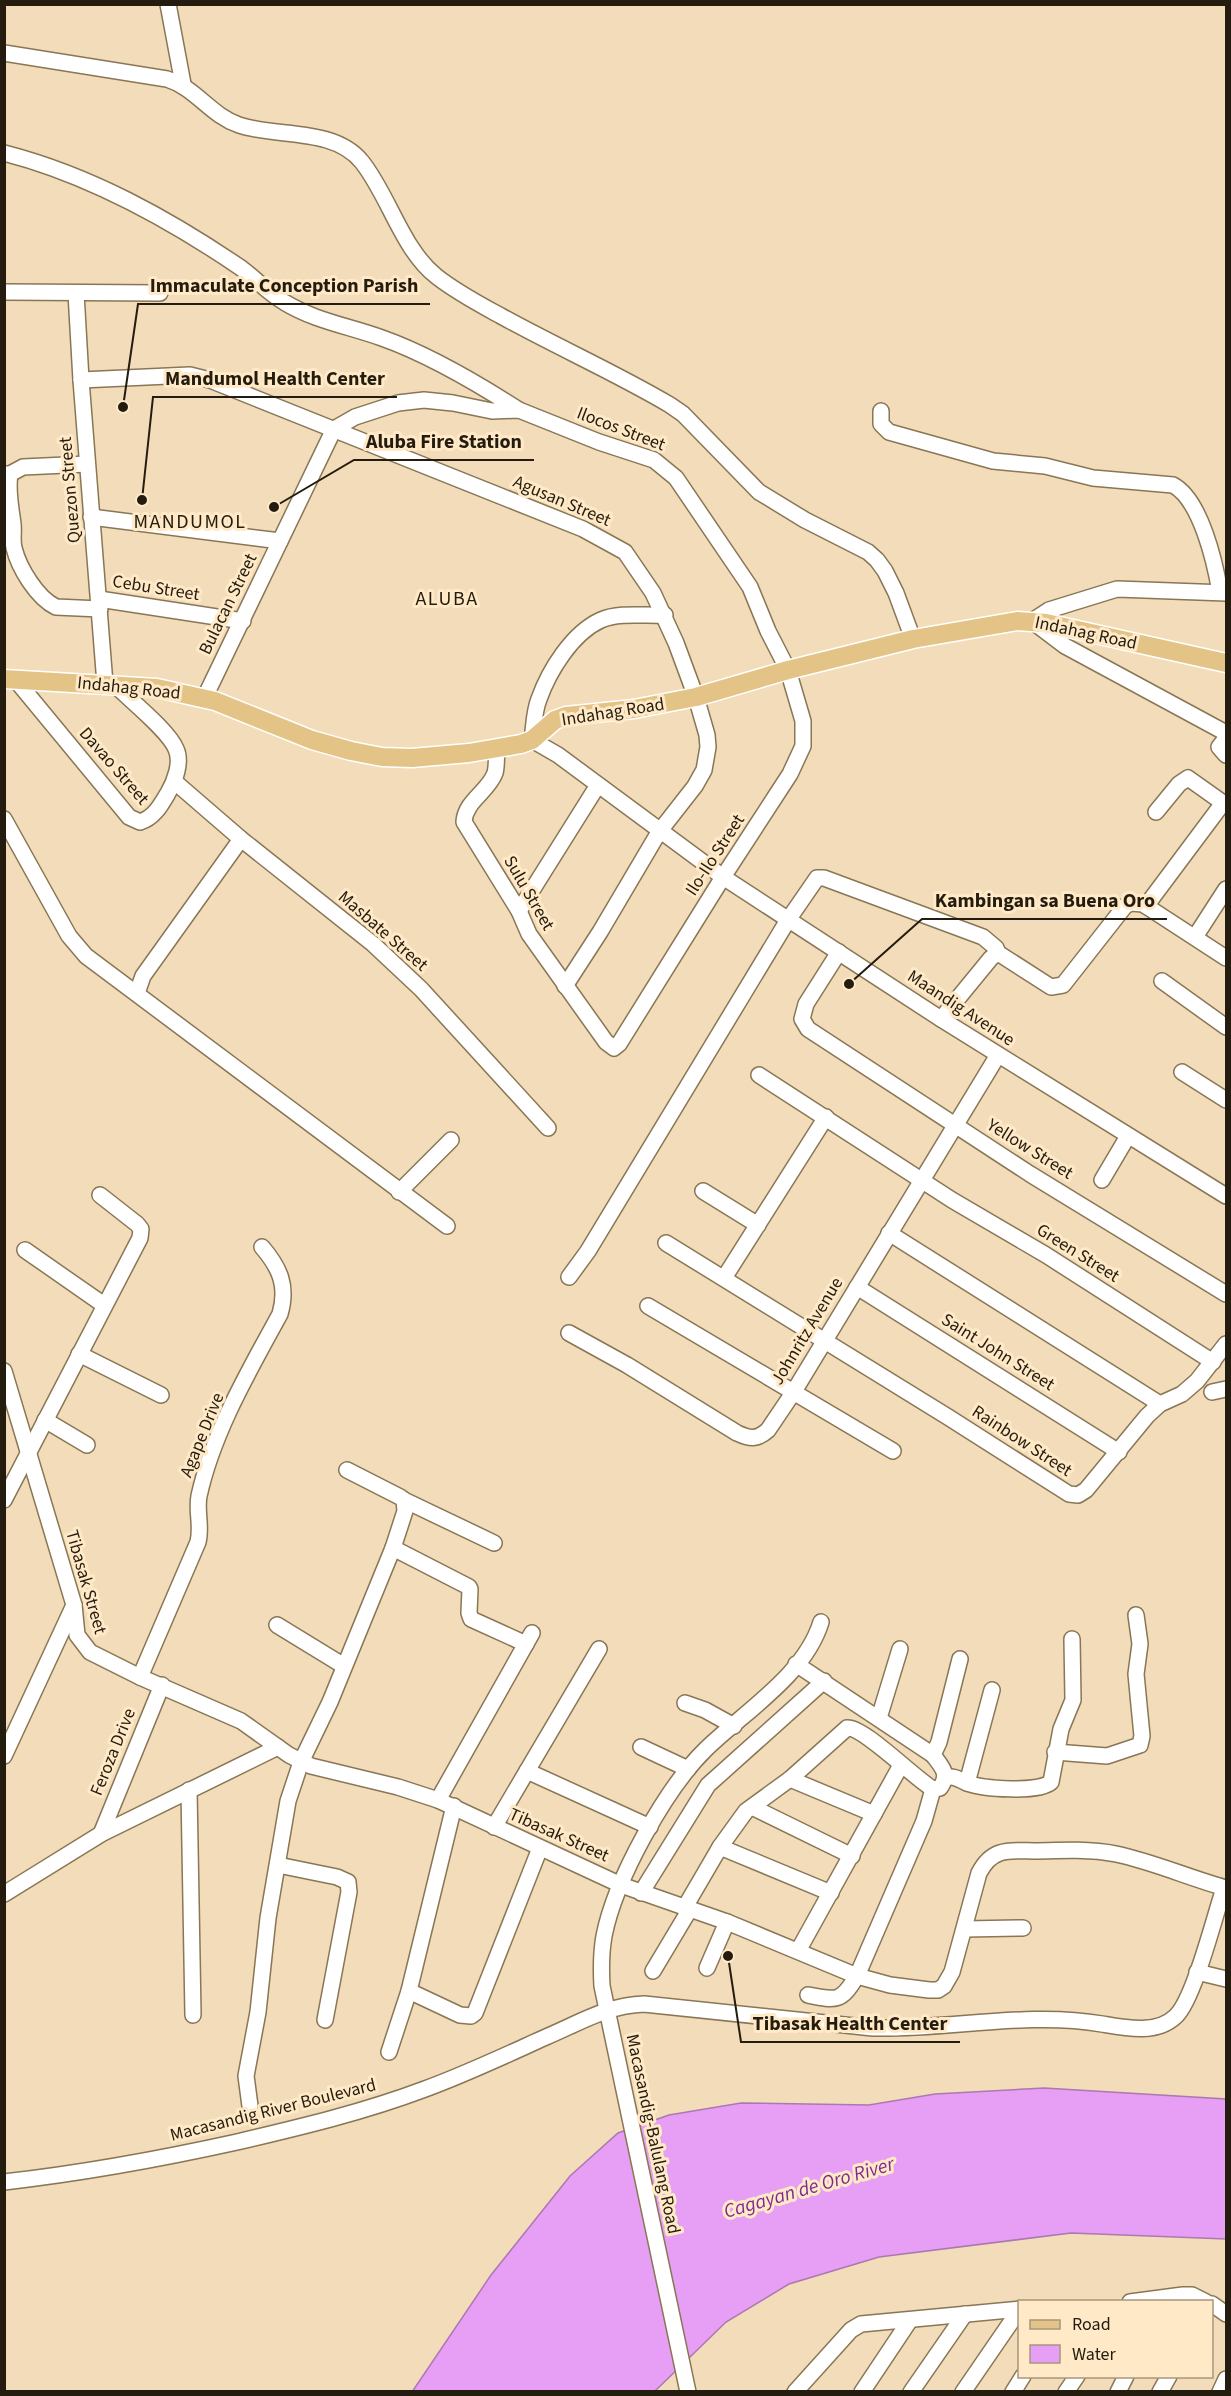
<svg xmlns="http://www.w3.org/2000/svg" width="1231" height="2396" font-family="'Source Sans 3',sans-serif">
	<rect width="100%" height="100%" fill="#f2dcb9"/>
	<path fill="#e69ff5" stroke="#ac78b0" stroke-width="1.5" d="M1044,2088l182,11v140l-155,-6 -192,24 -90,27 -63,38 -71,69 -243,1 79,-117 79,-99 48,-43 51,-18 72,-12 128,2 66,-11z"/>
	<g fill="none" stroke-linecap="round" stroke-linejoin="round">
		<defs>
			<g id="minor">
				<path d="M168,4l15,80"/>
				<path d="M4,53l163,26c29,9 43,36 72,46 38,13 95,2 123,37 27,34 40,87 74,114 20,16 43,28 65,40 56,31 115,57 169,89l13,9 76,78 46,28 63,32 9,8 8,11 11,22 17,46"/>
				<path d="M4,153c86,22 165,66 237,115 15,11 27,25 43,34 31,19 65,24 98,36 48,17 95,45 137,72"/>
				<path d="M4,292l156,1"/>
				<path d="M76,293l5,87 24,304"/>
				<path d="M81,380l109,-5 20,5 373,149 42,23 28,41 23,50 20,54 11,38 1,12 -4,23 -9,16 -36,46 -59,100 -35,54"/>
				<path d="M881,411v13l8,8 104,29 52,5 48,12 80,7c28,15 42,78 47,107"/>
				<path d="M4,474h6l13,-7 64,-3"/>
				<path d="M10,474c-3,17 1,33 3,50 1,8 -1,16 1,24 5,20 23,50 42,59l44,2"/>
				<path d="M91,517l189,24"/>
				<path d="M1226,593l-109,-4 -68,21 -17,11 33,25 161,87"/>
				<path d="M99,599l144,22"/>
				<path d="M665,615c-20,1 -46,-3 -64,5 -29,13 -52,51 -62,79 -5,12 -5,27 -7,41l26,15 165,122 218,142 285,177"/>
				<path d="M15,679l114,138 11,5c14,-4 21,-17 28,-29 7,-12 14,-31 8,-44 -7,-18 -46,-49 -61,-64"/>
				<path d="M204,699l130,-270 21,-12 43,-14 26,-3 29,3 39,8 27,-1 80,32 55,18 22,18 74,109 18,44 20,39 15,51v25l-13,28 -67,103 -104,167 -5,4 -8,-6 -77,-108 -10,-23 -55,-89c1,-21 24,-30 31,-49 2,-7 1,-16 2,-24"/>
				<path d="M1226,738l-7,9 7,8"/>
				<path d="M175,782l66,57 132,105 48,45 127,139"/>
				<path d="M1156,812l23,-28 9,-6 38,27"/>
				<path d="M4,819l65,117 17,20 361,270"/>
				<path d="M1146,906l77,-103"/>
				<path d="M519,911l79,-126"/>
				<path d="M1195,937l31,-48"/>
				<path d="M839,952l-33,52 -4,15 6,10 222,145 196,120"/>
				<path d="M1162,981l64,46"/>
				<path d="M137,993l6,-17 98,-137"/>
				<path d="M941,1019l50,-61 7,-5 53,34 12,-2 62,-79 6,-3 12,1 83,54"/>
				<path d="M1182,1072l44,28"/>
				<path d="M759,1075l193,125 94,55 167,107"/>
				<path d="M1102,1180l26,-44"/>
				<path d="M703,1191l55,34"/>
				<path d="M399,1192l52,-52"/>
				<path d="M889,1233l271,171"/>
				<path d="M666,1243l282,174 121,77 9,1 8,-5 61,-74 13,-12 22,-10 15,-13 29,-37"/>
				<path d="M25,1250l79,55"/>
				<path d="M569,1277l19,-26 200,-331 29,-42h7l159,59 13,11 2,5"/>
				<path d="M724,1278l102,-161"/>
				<path d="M857,1287l262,165"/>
				<path d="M648,1306l245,145"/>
				<path d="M569,1333l58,32 110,68c13,6 20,7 31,-3l25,-37 205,-338"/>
				<path d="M79,1354l82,41"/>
				<path d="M4,1371l70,234 3,30 13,17 50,25 101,44 48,34 22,11 87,21 40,13 183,85 106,37 130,54 33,9 39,5h9l6,-4 8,-14 27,-99c14,-27 32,-22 59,-22 25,-1 54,-2 78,3 38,8 73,24 110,34"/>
				<path d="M1212,1392l14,-3"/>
				<path d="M45,1420l42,25"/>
				<path d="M4,1500l136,-262 1,-9 -4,-5 -37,-29"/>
				<path d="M404,1500l90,43"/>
				<path d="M393,1548l76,39 1,2 -1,24 2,6 55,25"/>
				<path d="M277,1625l67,41"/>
				<path d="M796,1664l137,91"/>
				<path d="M140,1677l58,-135c4,-16 -2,-31 1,-46 14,-64 50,-125 81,-182 8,-28 0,-46 -18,-67"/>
				<path d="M685,1703l20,7 29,16"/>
				<path d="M879,1718l21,-69"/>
				<path d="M641,1747l47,22"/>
				<path d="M1055,1752l52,4 33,-11 2,-9 -6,-62 4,-30 -4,-29"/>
				<path d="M4,1756l70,-151"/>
				<path d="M527,1771l123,56"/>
				<path d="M945,1778c10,-3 14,2 22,5 16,6 72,10 84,-1l10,-53 12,-29 -1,-61"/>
				<path d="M790,1779l84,35"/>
				<path d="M967,1783l25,-93"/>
				<path d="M189,1790l4,225"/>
				<path d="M438,1800l94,-167"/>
				<path d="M752,1807l100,49"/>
				<path d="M494,1827l105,-178"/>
				<path d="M101,1834l61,-149"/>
				<path d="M720,1847l111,46"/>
				<path d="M278,1865l59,12 11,5 1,10 -24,128"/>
				<path d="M641,1893l67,-108 116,-104"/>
				<path d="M4,1894l97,-60 177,-87"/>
				<path d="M685,1907l35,-60 26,-36 44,-32 57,-51c16,-2 67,50 86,61"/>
				<path d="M965,1929l58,-1"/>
				<path d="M798,1951l103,-186"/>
				<path d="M707,1968l20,-46"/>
				<path d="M653,1971l37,-62"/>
				<path d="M1197,1972l29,7"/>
				<path d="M409,1991l51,24 11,1 4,-3 65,-165"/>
				<path d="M808,1995c29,6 33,7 49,-19l67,-155 9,-32 7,-1c10,-14 2,-21 -7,-33l6,-13 21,-83"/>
				<path d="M389,2052l20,-61 45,-185"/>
				<path d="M250,2106l-4,-30 12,-64 10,-94 20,-117 13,-39 29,-60 63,-154 12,-37 -1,-11 -4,-3 -53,-27"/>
				<path d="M4,2182c79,-9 156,-23 233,-40 64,-15 127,-30 188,-53 41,-15 81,-34 121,-52 33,-14 62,-32 98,-33l229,24c74,2 156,-17 229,-4 23,4 55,11 74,-8 18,-17 39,-101 48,-128"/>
				<path d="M1130,2302l53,-7h9l14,7"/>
				<path d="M1212,2304l14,10"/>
				<path d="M688,2392l-86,-406c-1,-17 -1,-33 2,-50 11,-56 61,-147 102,-187 38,-37 99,-74 115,-127"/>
				<path d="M795,2392l56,-62 10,-6 159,-15"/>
				<path d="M862,2392l48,-72"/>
				<path d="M911,2392l54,-78"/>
				<path d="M963,2392l57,-83"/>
				<path d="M1013,2392l10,-16"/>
				<path d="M1066,2392l11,-16"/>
				<path d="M1118,2392l8,-16"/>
				<path d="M1160,2392l9,-16"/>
				<path d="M1220,2392l6,-13"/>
			</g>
			<path id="major" d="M4,679l153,9 58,13 97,39 39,11 31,6 30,1 57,-5 52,-9 11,-4 23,-20 11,-4 68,-7 62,-12 92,-27 125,-31 104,-18 29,2 180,40"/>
		</defs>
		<use href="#minor" stroke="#897655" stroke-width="18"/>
		<use href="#major" stroke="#fff" stroke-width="21"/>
		<use href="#minor" stroke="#fff" stroke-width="15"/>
		<use href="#major" stroke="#e3c386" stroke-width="18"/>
	</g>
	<g text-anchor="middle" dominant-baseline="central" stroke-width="6" stroke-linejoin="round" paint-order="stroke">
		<g font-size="18" fill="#241c0f" stroke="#ffe9c6">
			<text transform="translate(621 429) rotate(21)">Ilocos Street</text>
			<text transform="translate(70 490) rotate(-95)">Quezon Street</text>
			<text transform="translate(562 501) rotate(23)">Agusan Street</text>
			<text transform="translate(156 588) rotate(9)">Cebu Street</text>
			<text transform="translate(228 604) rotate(-64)">Bulacan Street</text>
			<text transform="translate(1086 633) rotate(12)">Indahag Road</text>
			<text transform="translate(129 688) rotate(6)">Indahag Road</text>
			<text transform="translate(613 712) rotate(-9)">Indahag Road</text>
			<text transform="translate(114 766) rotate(49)">Davao Street</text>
			<text transform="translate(715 855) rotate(-57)">Ilo-Ilo Street</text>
			<text transform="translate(529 893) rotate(60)">Sulu Street</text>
			<text transform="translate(383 931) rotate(41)">Masbate Street</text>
			<text transform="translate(961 1008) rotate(33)">Maandig Avenue</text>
			<text transform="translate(1030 1149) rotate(32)">Yellow Street</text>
			<text transform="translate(1078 1253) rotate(32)">Green Street</text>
			<text transform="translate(807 1331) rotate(-59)">Johnritz Avenue</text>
			<text transform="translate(998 1352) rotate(32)">Saint John Street</text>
			<text transform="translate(202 1435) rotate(-68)">Agape Drive</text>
			<text transform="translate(1022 1441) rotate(33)">Rainbow Street</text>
			<text transform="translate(86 1582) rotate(74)">Tibasak Street</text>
			<text transform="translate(113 1752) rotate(-68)">Feroza Drive</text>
			<text transform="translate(559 1835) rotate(24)">Tibasak Street</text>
			<text transform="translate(273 2110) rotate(-14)">Macasandig River Boulevard</text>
			<text transform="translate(653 2134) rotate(78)">Macasandig-Balulang Road</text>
		</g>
		<g font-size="20" letter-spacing="1.5" fill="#241c0f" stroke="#ffe9c6">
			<text x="190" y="522">MANDUMOL</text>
			<text x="447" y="599">ALUBA</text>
		</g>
		<g font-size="20" font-style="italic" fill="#7e2a8f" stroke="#ffe9c6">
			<text transform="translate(809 2188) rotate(-16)">Cagayan de Oro River</text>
		</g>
	</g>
	<path fill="none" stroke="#241c0f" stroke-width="2" d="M123 407L138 304H430M142 500L153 397H397M274 507L354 460H534M849 984L922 919H1167M728 1956L741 2042H960"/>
	<g fill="#241c0f" stroke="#ffe9c6" stroke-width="2">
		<circle cx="123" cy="407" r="6"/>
		<circle cx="142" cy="500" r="6"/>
		<circle cx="274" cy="507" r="6"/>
		<circle cx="849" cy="984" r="6"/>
		<circle cx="728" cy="1956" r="6"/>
	</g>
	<g font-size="20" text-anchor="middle" font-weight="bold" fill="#241c0f" stroke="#ffe9c6" stroke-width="6" stroke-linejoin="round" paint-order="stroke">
		<text x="284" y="292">Immaculate Conception Parish</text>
		<text x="275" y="385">Mandumol Health Center</text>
		<text x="444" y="448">Aluba Fire Station</text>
		<text x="1045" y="907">Kambingan sa Buena Oro</text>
		<text x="850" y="2030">Tibasak Health Center</text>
	</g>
	<rect width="1231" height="2396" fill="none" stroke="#241c0f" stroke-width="12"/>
	<rect x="1018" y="2300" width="195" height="78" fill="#ffe9c6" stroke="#a7977d" stroke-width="1.5"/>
	<rect x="1030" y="2320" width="30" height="9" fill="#e3c386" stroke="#a7977d" stroke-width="1.5"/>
	<text x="1072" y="2330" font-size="18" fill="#241c0f">Road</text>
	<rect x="1030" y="2345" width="30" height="18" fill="#e69ff5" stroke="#a7977d" stroke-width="1.5"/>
	<text x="1072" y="2360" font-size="18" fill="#241c0f">Water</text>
</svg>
